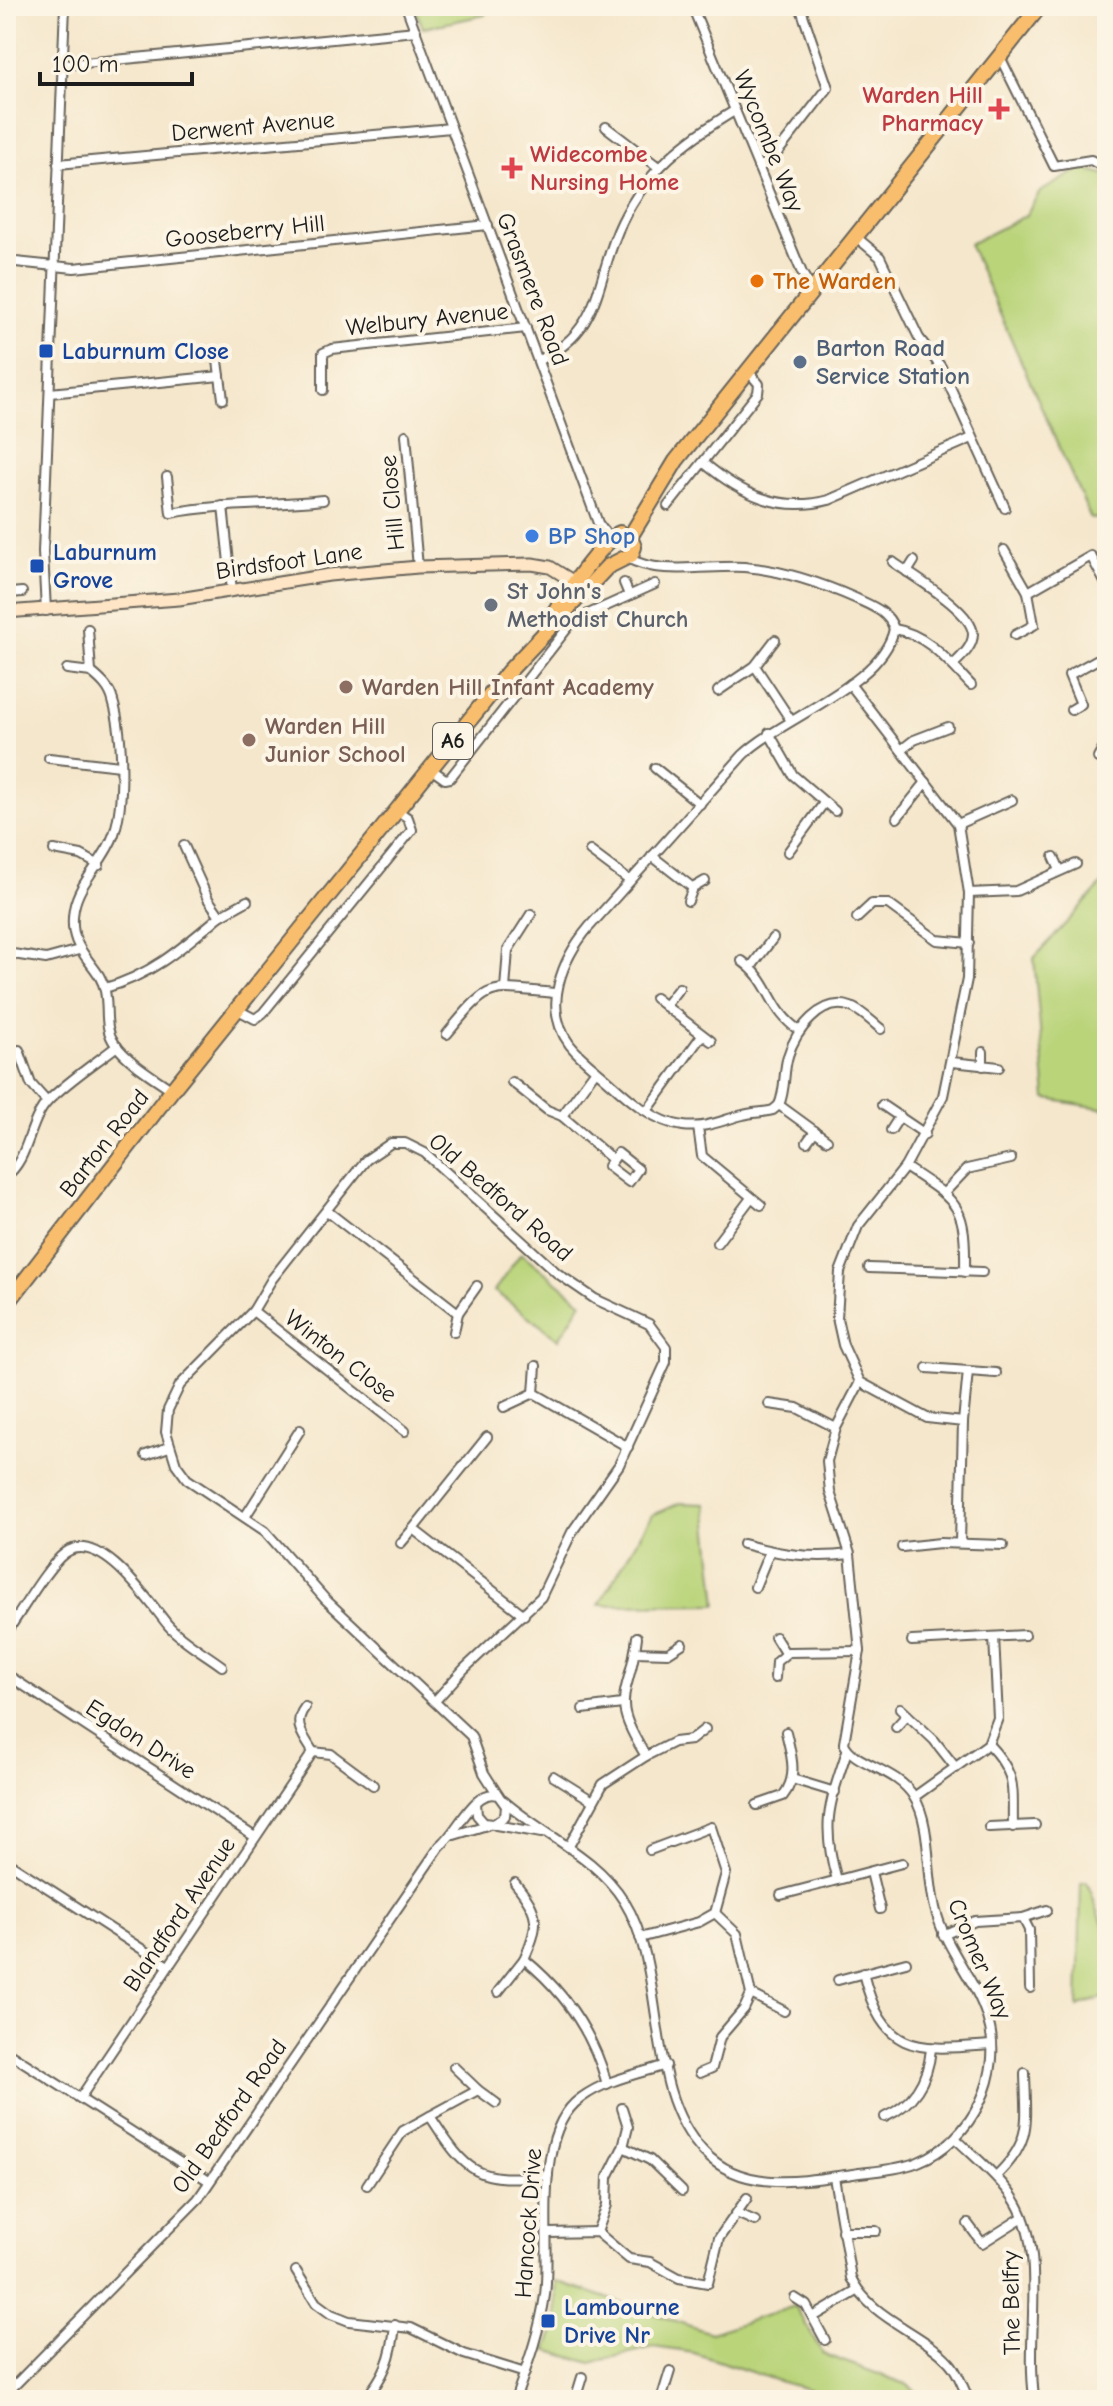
<svg xmlns="http://www.w3.org/2000/svg" width="1113" height="2406" font-family="'Comic Neue',sans-serif">
	<rect width="100%" height="100%" fill="#fcf5e5"/>
	<filter id="ink" filterUnits="userSpaceOnUse"><feTurbulence type="fractalNoise" baseFrequency=".0125" numOctaves="2"/><feDisplacementMap in="SourceGraphic" scale="16" xChannelSelector="R" yChannelSelector="G"/><feConvolveMatrix kernelMatrix="1 2 1 2 8 2 1 2 1" color-interpolation-filters="sRGB"/></filter>
	<filter id="wash" filterUnits="userSpaceOnUse"><feTurbulence type="fractalNoise" baseFrequency=".006" numOctaves="4" result="noise"/><feDisplacementMap in="SourceGraphic" scale="32" xChannelSelector="R" yChannelSelector="G"/><feGaussianBlur stdDeviation="1.8" result="paint"/><feColorMatrix in="noise" values="0 0 0 0 0 0 0 0 0 0 0 0 0 0 0 0 0 1.4 0 .05"/><feComposite in="paint" operator="in"/></filter>
	<g filter="url(#wash)">
		<rect width="100%" height="100%" fill="#f5e7cc"/>
		<g fill="#bad47a" stroke="#6b784b" stroke-width="2">
			<path d="M414,6h73l-2,9 -62,13z"/>
			<path d="M1082,168l25,7v342l-16,2 -122,-275 56,-28 15,-24z"/>
			<path d="M1107,879v230l-61,-10 -12,-141z"/>
			<path d="M521,1253l61,49 -23,37 -65,-48z"/>
			<path d="M680,1503l26,1 11,100 -118,1 53,-90z"/>
			<path d="M1087,1882l20,53v61l-29,11 3,-124z"/>
			<path d="M556,2281l155,52 84,-27 28,48 83,30 22,16h-80l-70,-19 -84,-28 -41,-6 -62,16 -45,-13 11,-26z"/>
		</g>
	</g>
	<g filter="url(#ink)">
		<g fill="none" stroke-linecap="round" stroke-linejoin="round">
			<defs>
				<g id="street">
					<path d="M406,6l192,517 11,15"/>
					<path d="M692,6l110,267 10,17"/>
					<path d="M1000,57l54,109 37,-6 14,8"/>
					<path d="M63,65l353,-34"/>
					<path d="M606,127l51,39"/>
					<path d="M58,164l393,-36"/>
					<path d="M758,167l12,-5 58,-74 -28,-82"/>
					<path d="M855,236l25,21 39,81 22,29 64,141"/>
					<path d="M6,261l68,7 414,-43"/>
					<path d="M217,353l6,46"/>
					<path d="M539,360c65,-29 56,-83 83,-138 25,-52 64,-82 112,-111"/>
					<path d="M323,390v-37l9,-4 194,-21"/>
					<path d="M50,393l170,-17"/>
					<path d="M406,435l12,132"/>
					<path d="M704,463c37,31 76,50 125,37l143,-62"/>
					<path d="M167,477l4,36c51,-10 101,-7 152,-13"/>
					<path d="M223,506l9,85"/>
					<path d="M668,506l90,-113 1,-9 -11,-13"/>
					<path d="M1004,550l24,42 6,33 -19,10"/>
					<path d="M628,558c30,18 80,7 116,9 39,3 77,16 113,32 15,7 32,13 37,30"/>
					<path d="M893,562c19,14 79,48 80,72 0,13 -12,23 -20,31"/>
					<path d="M907,572l7,-11"/>
					<path d="M624,583l5,12"/>
					<path d="M1028,592l63,-36 16,30"/>
					<path d="M6,599l4,-6 12,-1"/>
					<path d="M46,611l-3,-59 22,-546"/>
					<path d="M88,629l3,43c10,8 19,16 22,29 10,33 12,100 1,133 -9,27 -35,47 -40,75 -8,44 26,53 31,82 4,19 -2,36 10,53 14,19 39,33 57,46"/>
					<path d="M894,629c33,5 54,32 77,56"/>
					<path d="M755,666l35,53"/>
					<path d="M67,669l24,3"/>
					<path d="M718,691l37,-25 20,-26"/>
					<path d="M1071,710l10,-6 -12,-29 38,-21"/>
					<path d="M769,733l24,42 42,36"/>
					<path d="M901,750l13,-10 34,-13"/>
					<path d="M49,758l71,8"/>
					<path d="M1098,758l9,-16"/>
					<path d="M655,768l45,36"/>
					<path d="M431,769l14,10 5,-1 123,-157 82,-37"/>
					<path d="M897,818l29,-36"/>
					<path d="M958,824l54,-24"/>
					<path d="M54,850l27,5 18,10"/>
					<path d="M590,851l40,30"/>
					<path d="M788,852l36,-49"/>
					<path d="M652,856l41,32"/>
					<path d="M1054,857l6,13"/>
					<path d="M969,893l47,-2 60,-27"/>
					<path d="M688,901l5,-13 12,-7"/>
					<path d="M220,916l27,-15"/>
					<path d="M857,918l15,-14h16l49,36 32,3"/>
					<path d="M6,953l40,6 33,-9"/>
					<path d="M742,961c30,21 26,49 58,70"/>
					<path d="M751,967l22,-29"/>
					<path d="M105,988c47,-13 78,-41 115,-72l-12,-17 -24,-53"/>
					<path d="M505,989l3,-39 23,-36"/>
					<path d="M655,998l56,43"/>
					<path d="M665,1006l14,-18"/>
					<path d="M238,1010l17,9 8,-6 149,-183 -4,-12 -10,-7"/>
					<path d="M447,1034c46,-56 41,-46 110,-41"/>
					<path d="M19,1050l12,34 16,18"/>
					<path d="M952,1062l47,5"/>
					<path d="M983,1066v-14"/>
					<path d="M512,1082l35,28 15,6 51,44 5,-7 20,16 -9,13 -21,-16 5,-6"/>
					<path d="M779,1105l-6,5c-10,3 -20,2 -30,5 -21,5 -37,14 -60,11 -28,-4 -52,-25 -73,-44 -13,-12 -29,-23 -40,-37 -29,-38 -7,-87 19,-118l154,-172c40,-38 140,-71 151,-126"/>
					<path d="M779,1105c7,-16 4,-33 9,-49 7,-25 34,-60 63,-49 11,4 21,15 30,22"/>
					<path d="M779,1105l48,35"/>
					<path d="M882,1105l43,29"/>
					<path d="M647,1111l55,-76"/>
					<path d="M562,1116l34,-46"/>
					<path d="M698,1127l4,29 59,49"/>
					<path d="M891,1130l9,-14"/>
					<path d="M807,1142l8,-11"/>
					<path d="M905,1167c55,36 61,38 60,105"/>
					<path d="M6,1176c23,-16 22,-54 42,-75 20,-20 46,-37 69,-55"/>
					<path d="M944,1193l23,-24 44,-10"/>
					<path d="M327,1211l131,102"/>
					<path d="M717,1243l34,-45"/>
					<path d="M869,1268l113,4"/>
					<path d="M253,1311l152,120"/>
					<path d="M454,1332l4,-19 19,-27"/>
					<path d="M927,1368l69,5"/>
					<path d="M860,1382l67,36 36,4 -3,121"/>
					<path d="M534,1393l94,54"/>
					<path d="M769,1404l28,4 39,20"/>
					<path d="M504,1407l30,-14 2,-27"/>
					<path d="M963,1422l5,-51"/>
					<path d="M487,1437l-74,92 111,86"/>
					<path d="M146,1455l23,-8"/>
					<path d="M245,1517l55,-87"/>
					<path d="M401,1543l12,-14"/>
					<path d="M743,1544c37,10 68,15 107,10"/>
					<path d="M902,1547l38,-4 63,2"/>
					<path d="M755,1587l14,-34"/>
					<path d="M6,1633c14,-19 42,-68 59,-80 35,-25 84,49 103,72 14,16 37,28 54,41"/>
					<path d="M637,1637c-7,61 -30,58 9,119"/>
					<path d="M775,1637l10,16"/>
					<path d="M912,1641l113,-6"/>
					<path d="M635,1652l33,1 14,-9"/>
					<path d="M6,1674l249,163"/>
					<path d="M775,1678l1,-16 12,-10 72,-1"/>
					<path d="M435,1701l29,-32 77,-72 31,-65 47,-67 47,-103v-15l-17,-23 -54,-25 -38,-26 -132,-120 -20,-10h-14l-25,17 -94,119 -19,32 -73,74 -12,25 -2,22 10,32 11,15 78,52 60,68 146,137 13,37 14,22"/>
					<path d="M305,1707c-13,17 -2,28 8,45"/>
					<path d="M900,1708l34,32 22,28"/>
					<path d="M583,1709l39,-5"/>
					<path d="M896,1727l11,-12"/>
					<path d="M988,1744c30,31 24,43 25,83"/>
					<path d="M313,1752l18,2 42,31"/>
					<path d="M553,1776l40,25"/>
					<path d="M792,1779l43,13"/>
					<path d="M914,1797l74,-53 10,-26 -4,-81"/>
					<path d="M504,1801c40,35 91,54 120,100 45,72 19,189 80,251 39,41 98,29 149,22 21,-3 45,-4 65,-12 54,-21 88,-89 69,-145 -11,-36 -39,-65 -50,-102 -12,-36 -4,-88 -23,-118 -17,-29 -61,-32 -70,-54l16,-92 -10,-97 -20,-62 -3,-31 9,-33 24,-46 -17,-37 -6,-27 3,-46 18,-46 47,-59 38,-71 24,-117 2,-86 -11,-69 -108,-140"/>
					<path d="M757,1805l26,-9c16,-20 8,-42 3,-64"/>
					<path d="M496,1825l46,8"/>
					<path d="M989,1827l46,-2"/>
					<path d="M454,1835l33,-10"/>
					<path d="M569,1846l34,-62 43,-28 28,-14 17,-2 14,-11"/>
					<path d="M6,1861l162,105"/>
					<path d="M871,1872l9,37"/>
					<path d="M837,1880c-16,-56 -8,-75 10,-129"/>
					<path d="M515,1883c25,30 25,41 9,76 41,33 69,74 83,125"/>
					<path d="M781,1895l121,-32"/>
					<path d="M1023,1918l24,-8"/>
					<path d="M943,1935l32,-14 48,-3 6,12 1,58"/>
					<path d="M640,1938l59,-16 16,-9 11,-40 -15,-46 -61,23"/>
					<path d="M863,1973c21,84 55,77 129,72"/>
					<path d="M838,1980l68,-18"/>
					<path d="M498,1992l26,-33"/>
					<path d="M751,1994l33,17"/>
					<path d="M6,2051l203,130"/>
					<path d="M454,2067l24,23"/>
					<path d="M700,2073l12,-5 8,-31 24,-28 7,-15 -14,-60 -22,-21"/>
					<path d="M80,2098l233,-346"/>
					<path d="M622,2108l6,19 -5,20"/>
					<path d="M430,2116l48,-26 18,13"/>
					<path d="M885,2117c29,-13 43,-37 46,-68"/>
					<path d="M956,2139c19,18 41,36 56,57 37,52 13,140 22,200"/>
					<path d="M996,2176c37,-35 30,-55 29,-103"/>
					<path d="M834,2177l17,101c21,42 67,51 98,84 9,9 14,26 20,38"/>
					<path d="M367,2185l36,-54 27,-15c38,59 47,67 118,59"/>
					<path d="M739,2214l16,7"/>
					<path d="M968,2224l14,19 41,-26"/>
					<path d="M842,2231h34"/>
					<path d="M597,2232l10,-27 1,-28 15,-30 27,13 32,31"/>
					<path d="M549,2233l48,-1 32,27 21,3 29,16 29,5 11,-45 28,-40"/>
					<path d="M296,2271l20,32 15,11 18,7 62,7 53,26 61,19"/>
					<path d="M795,2298l11,7 19,35"/>
					<path d="M813,2317l44,-26"/>
					<path d="M6,2394l192,-195 242,-353c18,-14 34,-58 58,-51l8,11 -1,10 -11,8 -10,-1 -7,-8 -1,-12"/>
					<path d="M364,2400c21,-24 28,-43 31,-75"/>
					<path d="M515,2400c12,-34 25,-69 30,-105 7,-55 -14,-162 36,-197 24,-18 57,-24 85,-33"/>
					<path d="M575,2400l7,-23"/>
					<path d="M661,2400l9,-29"/>
				</g>
				<path id="secondary" d="M6,612l173,-13 150,-24 89,-8 114,-3 18,3 24,15"/>
				<g id="highway">
					<path d="M548,624c8,-17 57,-87 72,-91l10,4"/>
					<path d="M6,1305l166,-215 337,-419 98,-104 24,-12 3,-8 -4,-10 46,-76 364,-455"/>
				</g>
			</defs>
			<use href="#street" stroke="#68635a" stroke-width="12"/>
			<use href="#secondary" stroke="#68635a" stroke-width="15"/>
			<use href="#highway" stroke="#68635a" stroke-width="18"/>
			<use href="#street" stroke="#fff" stroke-width="8"/>
			<use href="#secondary" stroke="#fde5c5" stroke-width="11"/>
			<use href="#highway" stroke="#f9be6d" stroke-width="14"/>
		</g>
	</g>
	<g fill="#e0444e" stroke="#fcf5e5" stroke-width="3">
		<path d="M995 97h8v8h8v8h-8v8h-8v-8h-8v-8h8z"/>
		<path d="M508 156h8v8h8v8h-8v8h-8v-8h-8v-8h8z"/>
	</g>
	<circle fill="#e8710a" stroke="#fcf5e5" stroke-width="3" cx="757" cy="281" r="8"/>
	<g fill="#1a4fb4" stroke="#fcf5e5" stroke-width="3">
		<rect x="38" y="343" width="16" height="16" rx="4"/>
		<rect x="29" y="558" width="16" height="16" rx="4"/>
		<rect x="540" y="2313" width="16" height="16" rx="4"/>
	</g>
	<circle fill="#5c6f8a" stroke="#fcf5e5" stroke-width="3" cx="800" cy="362" r="8"/>
	<circle fill="#3f7fe0" stroke="#fcf5e5" stroke-width="3" cx="532" cy="536" r="8"/>
	<circle fill="#6b7280" stroke="#fcf5e5" stroke-width="3" cx="491" cy="605" r="8"/>
	<g fill="#8d6e63" stroke="#fcf5e5" stroke-width="3">
		<circle cx="346" cy="687" r="8"/>
		<circle cx="249" cy="740" r="8"/>
	</g>
	<g text-anchor="middle" dominant-baseline="central" stroke-width="8" stroke-linejoin="round" paint-order="stroke">
		<rect fill="#fcf5e5" stroke="#5f5d58" stroke-width="2" x="433" y="723" width="40" height="36" rx="6"/>
		<g font-size="22" font-weight="bold" fill="#1c1c1c">
			<text x="453" y="741">A6</text>
		</g>
		<g font-size="24" font-weight="bold" fill="#be3a42" stroke="#fcf5e5" text-anchor="end">
			<text x="983" y="95">Warden Hill<tspan x="983" dy="28">Pharmacy</tspan></text>
			<text x="530" y="154" text-anchor="start">Widecombe<tspan x="530" dy="28">Nursing Home</tspan></text>
		</g>
		<g font-size="24" fill="#1c1c1c" stroke="#fcf5e5">
			<text transform="translate(253 126) rotate(-5)">Derwent Avenue</text>
			<text transform="translate(769 141) rotate(68)">Wycombe Way</text>
			<text transform="translate(245 231) rotate(-6)">Gooseberry Hill</text>
			<text transform="translate(533 289) rotate(69)">Grasmere Road</text>
			<text transform="translate(427 319) rotate(-6)">Welbury Avenue</text>
			<text transform="translate(392 503) rotate(-95)">Hill Close</text>
			<text transform="translate(289 561) rotate(-8)">Birdsfoot Lane</text>
			<text transform="translate(104 1143) rotate(-52)">Barton Road</text>
			<text transform="translate(501 1197) rotate(41)">Old Bedford Road</text>
			<text transform="translate(341 1356) rotate(38)">Winton Close</text>
			<text transform="translate(141 1739) rotate(33)">Egdon Drive</text>
			<text transform="translate(179 1914) rotate(-56)">Blandford Avenue</text>
			<text transform="translate(980 1959) rotate(67)">Cromer Way</text>
			<text transform="translate(229 2116) rotate(-55)">Old Bedford Road</text>
			<text transform="translate(528 2223) rotate(-86)">Hancock Drive</text>
			<text transform="translate(1011 2303) rotate(-91)">The Belfry</text>
		</g>
		<g font-size="24" font-weight="bold" fill="#c56008" stroke="#fcf5e5" text-anchor="start">
			<text x="773" y="281">The Warden</text>
		</g>
		<g font-size="24" font-weight="bold" fill="#4e5e75" stroke="#fcf5e5" text-anchor="start">
			<text x="816" y="348">Barton Road<tspan x="816" dy="28">Service Station</tspan></text>
		</g>
		<g font-size="24" font-weight="bold" fill="#164399" stroke="#fcf5e5" text-anchor="start">
			<text x="62" y="351">Laburnum Close</text>
			<text x="53" y="552">Laburnum<tspan x="53" dy="28">Grove</tspan></text>
			<text x="564" y="2307">Lambourne<tspan x="564" dy="28">Drive Nr</tspan></text>
		</g>
		<g font-size="24" font-weight="bold" fill="#366cbe" stroke="#fcf5e5" text-anchor="start">
			<text x="548" y="536">BP Shop</text>
		</g>
		<g font-size="24" font-weight="bold" fill="#5b616d" stroke="#fcf5e5" text-anchor="start">
			<text x="507" y="591">St John's<tspan x="507" dy="28">Methodist Church</tspan></text>
		</g>
		<g font-size="24" font-weight="bold" fill="#785e54" stroke="#fcf5e5" text-anchor="start">
			<text x="362" y="687">Warden Hill Infant Academy</text>
			<text x="265" y="726">Warden Hill<tspan x="265" dy="28">Junior School</tspan></text>
		</g>
	</g>
	<rect width="1113" height="2406" fill="none" stroke="#fcf5e5" stroke-width="32"/>
	<path d="M40 72v12h152v-12" fill="none" stroke="#1c1c1c" stroke-width="4"/>
	<text x="52" y="72" font-size="24" fill="#1c1c1c" stroke="#fcf5e5" stroke-width="6" paint-order="stroke">100 m</text>
</svg>
